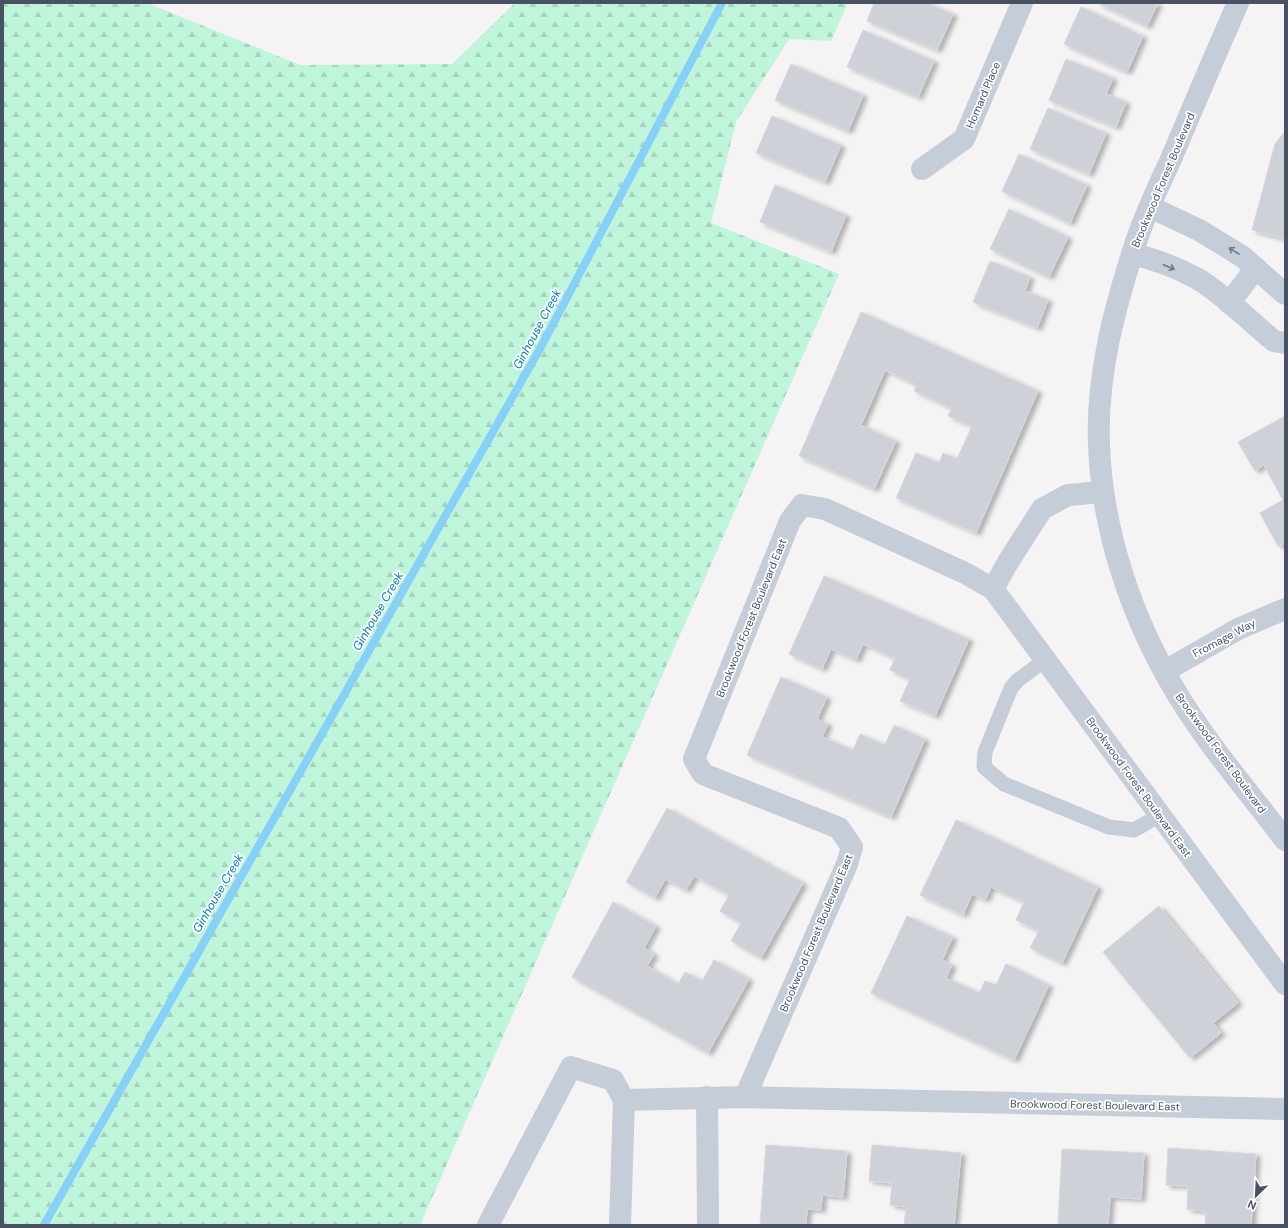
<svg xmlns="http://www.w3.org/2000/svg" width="1288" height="1228" font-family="'DM Sans',sans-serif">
	<defs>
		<pattern id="forest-firs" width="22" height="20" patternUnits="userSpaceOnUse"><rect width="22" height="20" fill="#bff5db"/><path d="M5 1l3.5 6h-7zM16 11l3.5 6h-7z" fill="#a6d4bf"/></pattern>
		<filter id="shadow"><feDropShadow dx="4.5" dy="2.5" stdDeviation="2" flood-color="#0004"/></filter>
	</defs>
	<rect width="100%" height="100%" fill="#f5f3f3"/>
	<path fill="url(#forest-firs)" d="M3,3h144l153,62 152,-1 63,-61h333l-17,38 -42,-2 -53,83 -25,101 128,51 -419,951h-417z"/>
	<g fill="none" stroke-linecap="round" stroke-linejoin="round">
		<path stroke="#87d0f7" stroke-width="8" d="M44,1225l498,-880 180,-342"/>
	</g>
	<g fill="#ced1d8" stroke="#d6d8df" filter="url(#shadow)">
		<path d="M874,3h53l26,11 -16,36 -70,-29z"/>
		<path d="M1097,3h61l-11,23z"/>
		<path d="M1081,7l62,29 -16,36 -63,-28z"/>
		<path d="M863,30l71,31 -16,36 -71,-30z"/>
		<path d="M1066,59l47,19 -7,16 20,8 -10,25 -67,-27z"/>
		<path d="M791,64l72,31 -15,36 -73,-31z"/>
		<path d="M1048,108l58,25 -17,41 -59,-25z"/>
		<path d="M772,116l69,29 -16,37 -69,-29z"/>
		<path d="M1285,131v108l-33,-9 23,-86z"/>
		<path d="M1019,154l68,31 -17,38 -68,-32z"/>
		<path d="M775,185l71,30 -15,37 -71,-30z"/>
		<path d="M1009,209l59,28 -19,40 -59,-28z"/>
		<path d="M990,261l40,16 -5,14 23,9 -11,28 -64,-26z"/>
		<path d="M861,312l177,79 -62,142 -80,-35 20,-45 23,10 4,-10 14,6 15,-33 -24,-10 4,-8 -38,-17 3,-6 -32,-15 -24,55 35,16 -22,48 -75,-33z"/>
		<path d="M1285,416v127l-7,3 -18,-33 23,-13 -19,-35 -9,6 -17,-29z"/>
		<path d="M824,576l145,63 -34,77 -35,-15 10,-22 -20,-9 5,-12 -32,-14 -7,16 -25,-11 -9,20 -33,-15z"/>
		<path d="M781,677l46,20 -10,22 11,5 -6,13 31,13 7,-16 25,11 9,-20 31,14 -34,78 -144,-62z"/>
		<path d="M667,808l136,75 -42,75 -30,-17 10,-18 -21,-12 9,-16 -35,-19 -8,14 -21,-11 -10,19 -29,-16z"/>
		<path d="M956,820l142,67 -36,76 -32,-15 9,-17 -23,-11 8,-18 -33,-15 -6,13 -13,-6 -9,21 -43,-20z"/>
		<path d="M613,902l43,24 -12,22 10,6 -7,12 31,18 7,-12 17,9 12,-21 35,19 -41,74 -136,-76z"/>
		<path d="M1159,906l79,97 -25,20 8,10 -31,25 -87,-106z"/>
		<path d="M907,916l46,21 -11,23 10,5 -6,13 33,15 6,-12 11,4 10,-21 43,21 -35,75 -143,-67z"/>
		<path d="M766,1145l81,6 -4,46 -21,-2 -1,15 -14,-1 -1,16h-46z"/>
		<path d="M872,1145l89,8 -7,72h-50l2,-18 -16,-2 2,-22 -23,-2z"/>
		<path d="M1168,1148l88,6 -5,71h-46l1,-14 -19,-2 1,-23 -22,-1z"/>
		<path d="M1062,1149l82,4 -3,46 -31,-2 -2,28h-50z"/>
	</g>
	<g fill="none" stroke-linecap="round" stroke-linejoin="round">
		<path stroke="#c5cdd8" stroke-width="15" d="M1045,660l-27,20 -7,8 -26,64 -1,15 20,17 105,43 25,3 26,-15"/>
		<g stroke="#c5cdd8" stroke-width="22">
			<path d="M1238,3c-23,52 -45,104 -67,156 -12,26 -25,53 -34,80 -22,66 -41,137 -38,206 3,86 33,174 77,247 31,52 73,100 109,148"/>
			<path d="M922,169l42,-30 58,-136"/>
			<path d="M1150,207l49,23 44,27 42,37"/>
			<path d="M1132,254c22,5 46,14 66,25 28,17 51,42 76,62l11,2"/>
			<path d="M1229,303l27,-35"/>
			<path d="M993,589l15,-27 34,-53 26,-14 34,-3"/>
			<path d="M1165,671l73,-42 47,-20"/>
			<path d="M707,1097l1,128"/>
			<path d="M745,1097l102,-233 5,-17 -13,-19 -136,-54 -9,-15 96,-238 12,-16 23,4 140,64 28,16 292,395"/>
			<path d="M624,1100l121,-3 540,12"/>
			<path d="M488,1225l83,-158 42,13 11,20 -4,125"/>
		</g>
	</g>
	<defs><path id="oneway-shaft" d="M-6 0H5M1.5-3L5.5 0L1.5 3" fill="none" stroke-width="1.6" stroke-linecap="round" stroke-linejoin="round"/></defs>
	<g stroke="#6e7786">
		<use href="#oneway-shaft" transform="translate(1234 251) rotate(-148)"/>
		<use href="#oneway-shaft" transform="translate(1169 267) rotate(23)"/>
	</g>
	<g text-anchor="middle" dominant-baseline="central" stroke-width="3.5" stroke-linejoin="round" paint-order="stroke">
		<g font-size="11" fill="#485263" stroke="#fff">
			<text transform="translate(983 95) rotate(-67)">Homard Place</text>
			<text transform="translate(1163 180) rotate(-67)">Brookwood Forest Boulevard</text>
			<text transform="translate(751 618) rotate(-68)">Brookwood Forest Boulevard East</text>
			<text transform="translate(1224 638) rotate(-28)">Fromage Way</text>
			<text transform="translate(1221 753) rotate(54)">Brookwood Forest Boulevard</text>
			<text transform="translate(1139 787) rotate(54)">Brookwood Forest Boulevard East</text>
			<text transform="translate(816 933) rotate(-67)">Brookwood Forest Boulevard East</text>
			<text transform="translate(1095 1105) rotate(1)">Brookwood Forest Boulevard East</text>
		</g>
		<g font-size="12" font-style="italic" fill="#007cbe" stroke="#fff">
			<text transform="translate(537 329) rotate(-62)">Ginhouse Creek</text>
			<text transform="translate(378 611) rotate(-60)">Ginhouse Creek</text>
			<text transform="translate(218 893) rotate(-60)">Ginhouse Creek</text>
		</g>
	</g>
	<rect width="1288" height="1228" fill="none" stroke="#485263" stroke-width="8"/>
	<g transform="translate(1256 1196) rotate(204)" stroke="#ffffff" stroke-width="3" paint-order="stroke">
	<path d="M0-3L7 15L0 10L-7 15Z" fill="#485263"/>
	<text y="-6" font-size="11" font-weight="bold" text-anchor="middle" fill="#485263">N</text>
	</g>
</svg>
